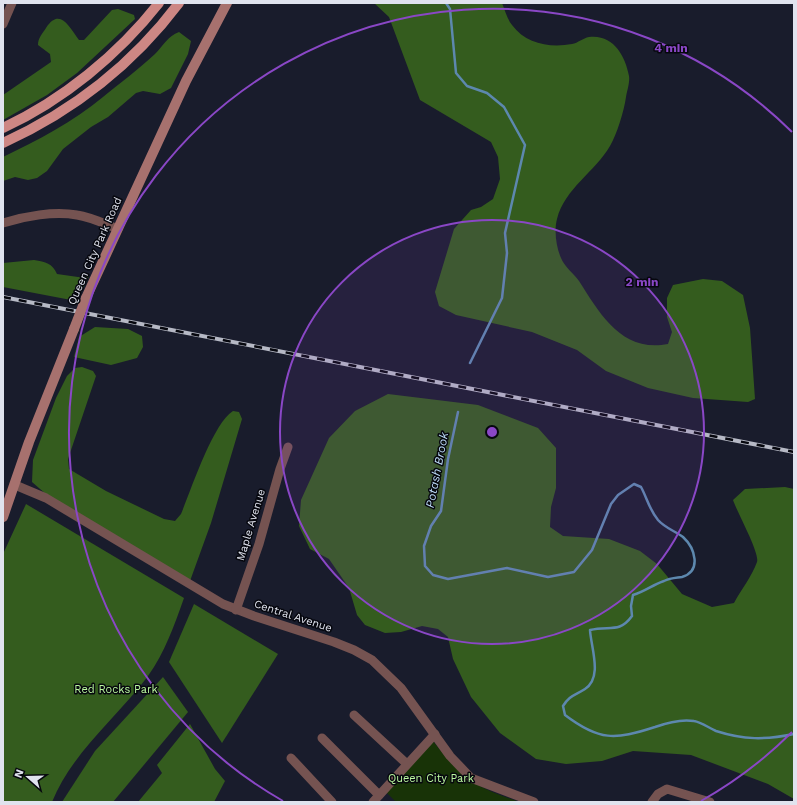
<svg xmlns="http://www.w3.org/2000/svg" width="797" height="805" font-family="'Work Sans',sans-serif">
	<rect width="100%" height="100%" fill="#191c2c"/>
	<path fill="#183307" d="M432,740c12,15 27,33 44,44 14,8 29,13 44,18h-124l-10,-10z"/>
	<g fill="#345c1e">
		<path d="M374,3h128c3,7 5,16 10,22 14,19 38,23 60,19 6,-1 11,-6 17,-7 24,-3 36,18 40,39 1,6 -2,15 -3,21 -2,14 -9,37 -16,49 -15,26 -45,42 -53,73 -3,11 -1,28 4,39 3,8 13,16 18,23 21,33 43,72 89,63l4,-12 -5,-15v-19l6,-13 30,-6 19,2 21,14 7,33 5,71 -7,3 -55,-4 -45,-10 -42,-17 -29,-21 -45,-18 -76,-17 -17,-9 -4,-14 19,-63 17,-19 10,-3 12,-8 7,-20 -2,-22 -7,-15 -71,-42 -31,-83z"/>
		<path d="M118,9l16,6 1,4 -58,54 -30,22 -44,25v-25l48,-33 -1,-8 -12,-9c0,-7 4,-11 8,-17 14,-21 23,-1 33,12h5l28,-30z"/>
		<path d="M179,32l12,9 -3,13 -17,34 -11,6 -17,-3 -7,2 -28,24 -17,10 -28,22 -16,22 -10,7 -9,2 -13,-3 -12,4v-24c35,-17 70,-35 100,-60 17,-14 36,-28 52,-43 8,-8 13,-18 24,-22z"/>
		<path d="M34,260c12,2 18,3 23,14l21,3 11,-1 -7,14 -4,7 -7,3 -68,-13v-24z"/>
		<path d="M95,327l33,2 14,7 1,11 -6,11 -26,7 -37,-8 5,-20z"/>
		<path d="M82,367l11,4 3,5 -28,83 1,10 37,22 58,28 11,2 6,-7c10,-24 32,-91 52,-103l6,1 3,7 -31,104 -21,58 -143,-86 -15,-13 1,-22 23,-62 11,-22 8,-8z"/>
		<path d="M388,394l90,11 60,23 18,20v40l-5,19 -1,20 13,9 46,3 31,12 17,13 25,30 30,13 22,-4c7,-13 18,-27 23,-41 3,-9 -20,-50 -24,-62l12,-11 40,-2 9,2v310l-26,-15 -77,-29 -58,-4 -31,10 -36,3 -30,-5 -36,-26 -29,-36 -18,-38 -5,-22 -10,-8 -16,-3 -21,6 -16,1 -20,-8 -8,-10 -8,-27 -20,-29 -19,-10 -11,-23 2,-26 28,-62 26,-27z"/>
		<path d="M26,504l158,94c-10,28 -19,54 -36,78 -32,43 -75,75 -96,126h-49v-248z"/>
		<path d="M194,604l84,50 -56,89 -53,-81z"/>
		<path d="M163,677l25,35 -75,90h-51l33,-51z"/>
		<path d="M190,724l25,45 10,12 -11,21h-76l24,-29 -5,-8z"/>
	</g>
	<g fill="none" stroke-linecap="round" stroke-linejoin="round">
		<g stroke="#5d88ae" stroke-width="2.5">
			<path d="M446,3l4,6 6,64 11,13 20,7 17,14 21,38 -20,88 2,20 -5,45 -32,65"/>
			<path d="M458,412l-10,47 -7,52 -10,15 -7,20 1,20 8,9 15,4 59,-11 41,9 26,-5 18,-22 19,-46 7,-9 16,-11 7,3c6,11 8,22 17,33 7,8 17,11 25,17 12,11 19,34 -1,40 -7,1 -12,1 -18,4 -12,4 -18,10 -31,14l-2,11 1,10c-13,18 -23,9 -42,14 1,18 13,47 -5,59 -11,7 -15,6 -22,17l2,9c34,26 50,25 90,12 11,-4 27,-8 39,-6 7,1 15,7 22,10 28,9 49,9 78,3"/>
		</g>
		<g stroke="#755351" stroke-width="9">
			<path d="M3,24l9,-21"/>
			<path d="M3,223c22,-7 51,-12 74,-8 14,2 28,9 41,14"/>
			<path d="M15,485l31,13 177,106 31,12 80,26 20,8 18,10 29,28 49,68 21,22 63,24"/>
			<path d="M236,610l23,-66 21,-75 8,-22"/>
			<path d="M354,715l53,49"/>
			<path d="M322,738l57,57"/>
			<path d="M291,758l41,44"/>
			<path d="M373,802l62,-68"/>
			<path d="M652,802l6,-8 9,-5 43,13"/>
		</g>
		<g stroke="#a7716e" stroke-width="10">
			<path d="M86,298l100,-217 41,-78"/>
			<path d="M3,517l26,-75 45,-113"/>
		</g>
		<g stroke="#cd8784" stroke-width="10">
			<path d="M3,128c60,-28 115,-73 156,-125"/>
			<path d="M3,143c70,-32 130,-79 176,-140"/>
		</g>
		<defs>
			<path id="rail" d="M3,297l791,155"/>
		</defs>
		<use href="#rail" stroke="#b6b9c5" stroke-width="4"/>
		<use href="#rail" stroke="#06070e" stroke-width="2.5" stroke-dasharray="8" stroke-linecap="butt"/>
		<path stroke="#a7716e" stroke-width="10" d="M74,329l12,-31"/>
	</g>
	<circle cx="492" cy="432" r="212" fill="#8a47c6" fill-opacity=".12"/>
	<g fill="none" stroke="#8a47c6" stroke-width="2">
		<circle cx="492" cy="432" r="212"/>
		<path d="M792 732A424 424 0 0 1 701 801M283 801A424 424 0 1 1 792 132"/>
	</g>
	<g text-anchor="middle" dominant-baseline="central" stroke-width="3" stroke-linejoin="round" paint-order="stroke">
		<g font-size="11" fill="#e0e3ee" stroke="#06070e">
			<text transform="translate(95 251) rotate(-66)">Queen City Park Road</text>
			<text transform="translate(251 525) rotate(-73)">Maple Avenue</text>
			<text transform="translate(293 616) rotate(18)">Central Avenue</text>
		</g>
		<g font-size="11" fill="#bbf89f" stroke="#06070e">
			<text x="116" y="689">Red Rocks Park</text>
			<text x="431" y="778">Queen City Park</text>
		</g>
		<g font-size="12" font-style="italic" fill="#bbdaf7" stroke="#06070e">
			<text transform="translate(437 470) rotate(-79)">Potash Brook</text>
		</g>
	</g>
	<circle cx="492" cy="432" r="6" fill="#8a47c6" stroke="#06070e" stroke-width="2"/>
	<g font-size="12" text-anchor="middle" font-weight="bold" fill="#8a47c6" stroke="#06070e" stroke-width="3" stroke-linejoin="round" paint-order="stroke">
		<text x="671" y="52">4 min</text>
		<text x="642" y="286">2 min</text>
	</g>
	<rect width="797" height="805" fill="none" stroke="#e0e3ee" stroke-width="8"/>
	<g transform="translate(28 777) rotate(290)" stroke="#06070e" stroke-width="3" paint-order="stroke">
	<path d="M0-3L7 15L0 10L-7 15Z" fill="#e0e3ee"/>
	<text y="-6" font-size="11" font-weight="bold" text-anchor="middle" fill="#e0e3ee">N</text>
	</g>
</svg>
